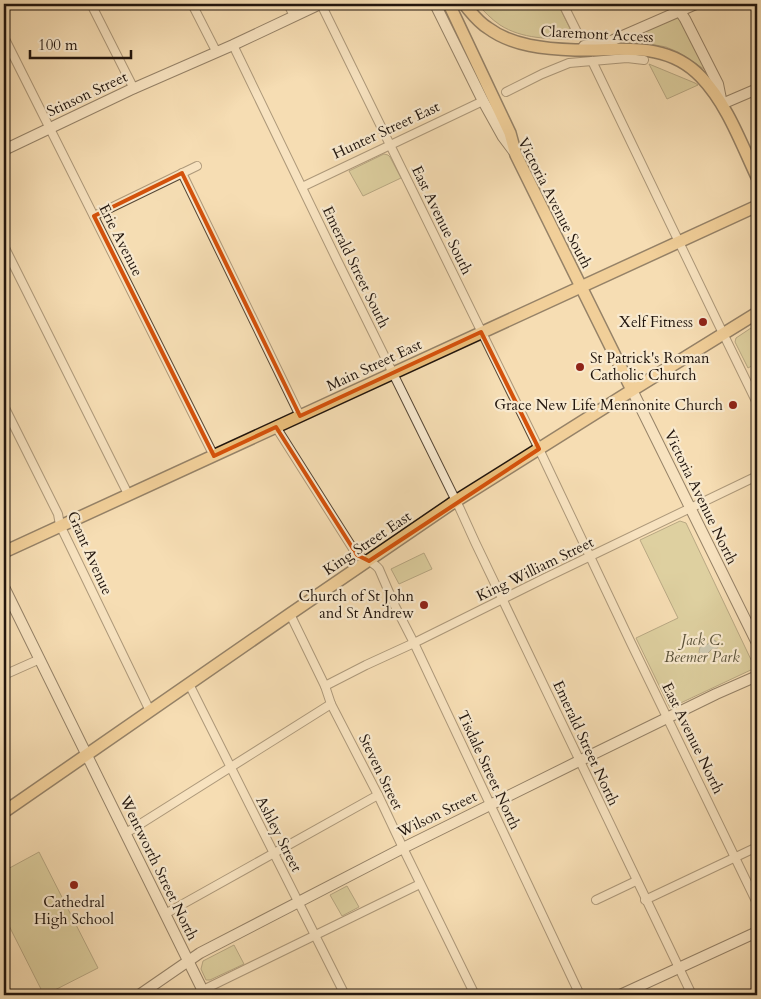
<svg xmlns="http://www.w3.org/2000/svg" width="761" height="999" font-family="Cardo,serif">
	<rect width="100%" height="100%" fill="#f5ddb3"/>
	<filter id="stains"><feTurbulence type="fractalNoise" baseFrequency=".004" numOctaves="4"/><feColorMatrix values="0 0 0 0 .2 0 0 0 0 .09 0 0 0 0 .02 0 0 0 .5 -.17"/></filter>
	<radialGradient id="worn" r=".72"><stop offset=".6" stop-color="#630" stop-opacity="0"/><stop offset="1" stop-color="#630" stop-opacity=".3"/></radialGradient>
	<g fill="#c0c089" stroke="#706a4b">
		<path d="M477,4h81l17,35c-26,0 -53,0 -75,-14 -9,-6 -16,-14 -23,-21z"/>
		<path d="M676,17h2l27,50 -1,2 -26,-17 -12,-5 -21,-4 -19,-2v-2l10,-3z"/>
		<path d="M649,64l46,19 3,2 -31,14z"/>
		<path d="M384,154l4,1 2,2 11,21 -38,18 -14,-25z"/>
		<path d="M757,324v39l-9,5 -13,-26 1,-4z"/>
		<path d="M680,521l6,2 69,145 -85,40 -34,-70 42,-20 -38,-78z"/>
		<path d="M424,553l8,16 -33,15 -8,-15z"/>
		<path d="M39,852l59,116 -53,27h-1l-40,-79v-45z"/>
		<path d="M347,886l12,21 -17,9 -12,-21z"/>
		<path d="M234,945l10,19 -34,16h-4l-5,-11 2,-8z"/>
	</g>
	<path fill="#a3b8b9" stroke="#6f7774" d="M711,639l5,2 2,7 -7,2 -5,5h-5l-2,-3 1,-5 8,-3z"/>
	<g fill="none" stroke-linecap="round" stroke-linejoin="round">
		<defs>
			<g id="street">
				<path d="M91,4l43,85"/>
				<path d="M192,4l24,47"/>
				<path d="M288,4l6,12"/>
				<path d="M321,4l218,445 92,194 126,260"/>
				<path d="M563,4l14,28"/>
				<path d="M4,5l1,-1"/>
				<path d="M4,37l210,419"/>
				<path d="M233,45l104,215 123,249 15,33 217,453"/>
				<path d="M592,61l126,262 39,80"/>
				<path d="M506,92l36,-18 27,-11 58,-5 17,2"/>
				<path d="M182,173l118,243"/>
				<path d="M302,187l181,-86"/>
				<path d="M94,216l103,-50"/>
				<path d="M4,246l124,248"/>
				<path d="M4,406l54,108 2,11 90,186"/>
				<path d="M276,427l81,128c7,5 16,6 22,14l16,37 19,37 166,352"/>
				<path d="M290,614l35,72 6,18 47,91 25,53 72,147"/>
				<path d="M4,675l36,-16"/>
				<path d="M189,684l156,311"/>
				<path d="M325,686l41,-21 48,-22 131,-65 212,-102"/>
				<path d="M126,833l205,-129"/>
				<path d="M596,900l40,-19"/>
				<path d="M645,900l112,-53"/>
				<path d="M165,914l213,-119"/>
				<path d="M203,990l217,-106"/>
			</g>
			<g id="secondary">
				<path d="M435,4l48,97 20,36 12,16"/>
				<path d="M675,4l10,15 33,65 4,20 35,-15"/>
				<path d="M584,46l27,-5 85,-37"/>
				<path d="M4,150l126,-60 103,-45 87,-41"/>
				<path d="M632,390l125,253"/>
				<path d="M4,587l201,408"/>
				<path d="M139,995l61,-42 203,-105 176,-87 137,-67 41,-18"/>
				<path d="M620,995l137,-63"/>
			</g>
			<g id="primary">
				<path d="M449,4l61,129 6,22 116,235"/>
				<path d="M464,4c7,8 14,18 24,24 24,18 58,21 87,22 46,1 91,-10 126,27 26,27 40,66 56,100"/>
				<path d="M4,552l753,-346"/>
				<path d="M4,812l286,-198 161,-110 175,-110 131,-81"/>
			</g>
		</defs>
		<use href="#street" stroke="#564736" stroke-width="10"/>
		<use href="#secondary" stroke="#21150d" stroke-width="12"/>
		<use href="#primary" stroke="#21150d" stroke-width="14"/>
		<use href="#street" stroke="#f8e9ce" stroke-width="8"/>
		<use href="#secondary" stroke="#f8e9ce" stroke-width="10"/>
		<use href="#primary" stroke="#eabe7a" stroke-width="11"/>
	</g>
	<path d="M0 0H761V999H0ZM182,173l118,243 181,-84 58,117 -170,112 -12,-6 -81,-128 -62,29 -120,-240z" fill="#f5ddb3" fill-opacity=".55" fill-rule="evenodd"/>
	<path fill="none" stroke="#d4520c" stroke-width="4" stroke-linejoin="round" d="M182,173l118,243 181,-84 58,117 -170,112 -12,-6 -81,-128 -62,29 -120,-240z"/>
	<g fill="#8f2418" stroke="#f8e9ce" stroke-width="2">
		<circle cx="703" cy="322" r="5"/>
		<circle cx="580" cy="367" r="5"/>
		<circle cx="733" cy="405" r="5"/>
		<circle cx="424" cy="605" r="5"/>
		<circle cx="74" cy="885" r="5"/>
	</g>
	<g text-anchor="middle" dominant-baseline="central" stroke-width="4.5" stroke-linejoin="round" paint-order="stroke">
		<g font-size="15" fill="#21150d" stroke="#f8e9ce">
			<text transform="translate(597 34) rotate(3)">Claremont Access</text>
			<text transform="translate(87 94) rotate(-25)">Stinson Street</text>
			<text transform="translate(386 130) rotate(-25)">Hunter Street East</text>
			<text transform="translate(555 203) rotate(63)">Victoria Avenue South</text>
			<text transform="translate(442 220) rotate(64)">East Avenue South</text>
			<text transform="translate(121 240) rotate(63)">Erie Avenue</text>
			<text transform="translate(356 267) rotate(64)">Emerald Street South</text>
			<text transform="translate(374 365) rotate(-25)">Main Street East</text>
			<text transform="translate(701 497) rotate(64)">Victoria Avenue North</text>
			<text transform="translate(367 543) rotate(-34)">King Street East</text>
			<text transform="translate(90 553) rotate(66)">Grant Avenue</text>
			<text transform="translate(535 569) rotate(-26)">King William Street</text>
			<text transform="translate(693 738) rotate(64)">East Avenue North</text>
			<text transform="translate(586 743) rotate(65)">Emerald Street North</text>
			<text transform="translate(489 770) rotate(65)">Tisdale Street North</text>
			<text transform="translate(381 772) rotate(64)">Steven Street</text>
			<text transform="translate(437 814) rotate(-26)">Wilson Street</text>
			<text transform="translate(279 834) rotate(63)">Ashley Street</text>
			<text transform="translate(159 868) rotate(64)">Wentworth Street North</text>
		</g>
		<g font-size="15" fill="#21150d" stroke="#f8e9ce" text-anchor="end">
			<text x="693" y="322">Xelf Fitness</text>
			<text x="590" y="358" text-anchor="start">St Patrick's Roman<tspan x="590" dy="17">Catholic Church</tspan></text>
			<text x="723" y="405">Grace New Life Mennonite Church</text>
			<text x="414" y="596">Church of St John<tspan x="414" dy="17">and St Andrew</tspan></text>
			<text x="74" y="902" text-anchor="middle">Cathedral<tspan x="74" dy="17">High School</tspan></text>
		</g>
		<g font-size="15" font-style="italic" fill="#595138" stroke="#f8e9ce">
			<text x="702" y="640">Jack C.<tspan x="702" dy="17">Beemer Park</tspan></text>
		</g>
	</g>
	<rect width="761" height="999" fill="none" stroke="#f5ddb3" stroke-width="20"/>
	<rect x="5" y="5" width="751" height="989" fill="none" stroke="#21150d" stroke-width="2.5"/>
	<rect x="10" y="10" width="741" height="979" fill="none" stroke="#21150d"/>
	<path d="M30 50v8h101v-8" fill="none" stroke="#21150d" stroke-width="2.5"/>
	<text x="38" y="50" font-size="15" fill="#21150d" stroke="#f8e9ce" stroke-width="4" paint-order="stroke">100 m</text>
	<rect width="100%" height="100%" filter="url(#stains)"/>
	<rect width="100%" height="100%" fill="url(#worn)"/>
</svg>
